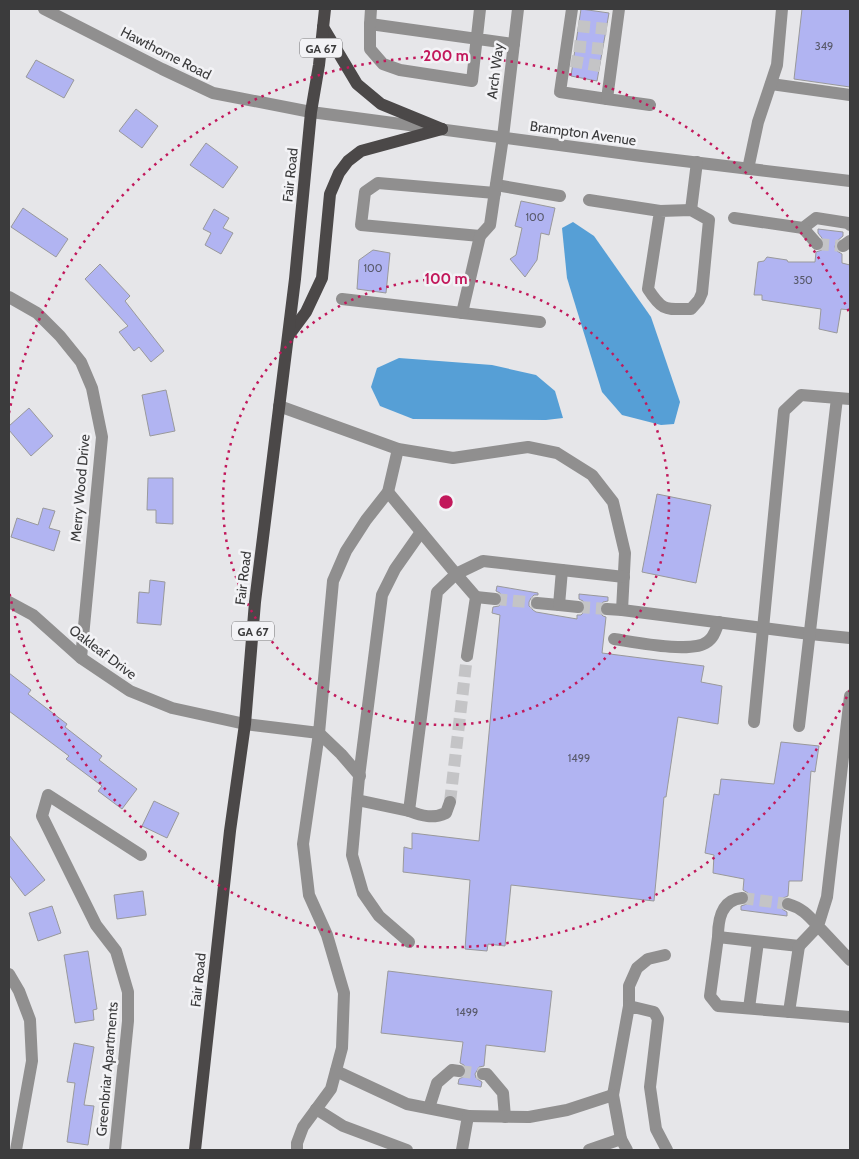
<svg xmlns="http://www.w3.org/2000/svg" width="859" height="1159" font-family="Cabin,sans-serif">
	<rect width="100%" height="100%" fill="#e6e6e9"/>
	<g fill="#569fd6">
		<path d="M573,222l21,14 57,81 29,85 -6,22 -13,1 -39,-10 -20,-23 -35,-114 -5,-50z"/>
		<path d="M399,358l93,7 44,10 19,16 8,27 -17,2 -133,-1 -33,-13 -9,-19 6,-19z"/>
	</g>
	<g fill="#b1b4f2" stroke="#99999b">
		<path d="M581,9l28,4 -12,68 -26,-5z"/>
		<path d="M802,9h48v78l-56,-8z"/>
		<path d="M36,60l38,20 -10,18 -38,-21z"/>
		<path d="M136,109l22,17 -16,22 -23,-17z"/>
		<path d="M206,143l32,24 -15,21 -33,-23z"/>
		<path d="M521,201l34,7 -6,27 -8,-2 -4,27 -12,17 -15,-18 6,-4 6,-27 -7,-2z"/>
		<path d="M23,208l45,31 -12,18 -45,-30z"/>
		<path d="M214,209l15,9 -6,10 10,5 -12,21 -16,-9 6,-12 -8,-4z"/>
		<path d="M818,229l25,3v4l-7,6 -1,5 2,4 5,3v9l8,2v45l-9,-1 -4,24 -18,-4 2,-20 -59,-9v-5h-8l4,-33 6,-1 3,-4 20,3 1,2h27l1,-10 6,-2 3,-4v-4l-7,-9z"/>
		<path d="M373,250l17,3 -4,40 -29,-4 2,-29z"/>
		<path d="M100,264l30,32 -5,5 39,50 -13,11 -12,-15 -5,4 -15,-19 9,-6 -43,-47z"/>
		<path d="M166,390l9,41 -25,5 -8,-41z"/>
		<path d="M29,408l24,28 -22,20 -22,-26v-4z"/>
		<path d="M148,478h25v46l-17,-1v-13h-9z"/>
		<path d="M657,494l54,11 -15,78 -54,-11z"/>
		<path d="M43,508l12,3 -6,17 11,3 -6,20 -43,-14 6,-19 21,7z"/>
		<path d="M150,580l15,2 -4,43 -24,-2 2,-31 10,1z"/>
		<path d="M497,586l41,7v2h-4l-3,3 -2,4v4l4,4 3,2 41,7v-4h4l3,-3 2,-5 -3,-6 -4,-2v-5l29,3v4l-5,1 -4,6 1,5 3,3 3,1 -4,36 102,13 -3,16 21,4 -4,38 -40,-7 -12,80h-2l-10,104 -143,-16 -6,61 -17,-2 -1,7 -22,-2 5,-69 -67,-8 1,-25 8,2v-16l67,8 21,-226 -8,-2 1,-6 6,-1 3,-3 1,-4 -3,-6 -4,-2z"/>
		<path d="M9,673l22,17 -3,4 39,30 -2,3 37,29 -3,4 38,29 -15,20 -24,-18 4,-5 -36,-27 3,-3 -60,-45z"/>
		<path d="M781,742l38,4 -4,26 -4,-1 -9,110h-13l-1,15 -5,2 -3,4 2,7 5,3v4l-46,-6v-4l6,-2 3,-4 -2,-7 -5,-3 1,-11 -31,-6 1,-18 -9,-2 9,-59 5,1 2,-16 53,5z"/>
		<path d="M154,801l25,12 -12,25 -25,-12z"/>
		<path d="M9,835l36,45 -20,16 -16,-21z"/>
		<path d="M143,891l3,24 -29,4 -3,-24z"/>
		<path d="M52,906l9,27 -23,8 -9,-28z"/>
		<path d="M88,951l9,58 -4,1 1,10 -19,3 -11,-68z"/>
		<path d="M388,971l164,20 -7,61 -59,-7 -2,21 -5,1 -4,7 1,4 6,4 -1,5 -23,-3 1,-5 6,-3 2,-4 -3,-7 -4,-2 3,-21 -82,-9z"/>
		<path d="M74,1043l20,4 -10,58 10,1 -6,39 -21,-3 8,-59 -8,-1z"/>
	</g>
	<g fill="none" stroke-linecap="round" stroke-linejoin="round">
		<g stroke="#c4c4c6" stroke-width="12" stroke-dasharray="12 6" stroke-linecap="butt">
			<path d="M578,26l29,3"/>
			<path d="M574,46l29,3"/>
			<path d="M571,61l29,5"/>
			<path d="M817,244l26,2"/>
			<path d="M495,599l42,4"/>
			<path d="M578,607l29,2"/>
			<path d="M450,802l17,-146"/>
			<path d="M742,898l46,6"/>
			<path d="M459,1071l24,3"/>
		</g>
		<g stroke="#908f8f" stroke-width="12">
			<path d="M44,9l118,60 51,24 98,19 331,44 208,25"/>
			<path d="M480,9l-8,72 -72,-11 -17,-6 -13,-15v-25l144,20"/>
			<path d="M572,9l-12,83 47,7"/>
			<path d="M619,9l-12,90 43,6"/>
			<path d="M370,24l1,-15"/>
			<path d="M771,84l79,11"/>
			<path d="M748,169l10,-47 19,-57 5,-56"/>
			<path d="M496,185l64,11"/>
			<path d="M589,200l71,11 31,-1 18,10 -7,73 -3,7 -8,9c-26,0 -28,3 -43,-20l12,-78"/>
			<path d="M691,210l6,-48"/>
			<path d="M734,218l69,10 13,-10 32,5 2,2"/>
			<path d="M803,228l14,16"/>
			<path d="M480,236l-119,-11 4,-33 13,-9 117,10"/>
			<path d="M843,246l7,-5"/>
			<path d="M9,297l28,16 23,23 21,26 11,26 10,49 -21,221"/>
			<path d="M342,299l198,23"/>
			<path d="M462,313l18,-77 10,-11 13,-88 15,-128"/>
			<path d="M279,406l119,43 55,9 75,-11 29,6 35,22 21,27 12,51 -3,57 188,24 40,4"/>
			<path d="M388,492l68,82 27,-13 141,16"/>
			<path d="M476,597l19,2"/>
			<path d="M9,602l24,13 48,43 49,33 42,17 73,16 74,9 14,-152 13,-30 20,-31 22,-28 10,-43"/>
			<path d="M537,603l22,2 3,-35"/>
			<path d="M559,605l19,2"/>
			<path d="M607,609l15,1"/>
			<path d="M614,639c20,3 78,15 93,3 7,-4 9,-13 12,-20"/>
			<path d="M850,696l-23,201 -9,29 32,34"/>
			<path d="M754,722l30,-311 17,-16 49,4"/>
			<path d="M799,726l38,-328"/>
			<path d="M357,800l52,11 28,-219 19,-18 20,23 -9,59"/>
			<path d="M409,811c13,5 24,8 37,2l4,-11"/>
			<path d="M788,904c14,4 20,11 30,22l-19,20 -81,-9 -8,59 8,10 132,11"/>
			<path d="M718,937c0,-17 3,-37 24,-39"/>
			<path d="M409,942l-30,-26 -16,-23 -11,-38 7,-78 23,-182 13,-26 26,-37"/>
			<path d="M9,974l10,17 11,29 2,41 -16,89"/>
			<path d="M629,1006v-20l8,-18 11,-9 17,-4"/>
			<path d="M749,1008l9,-66"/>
			<path d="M789,1012l10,-66"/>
			<path d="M336,1071l71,33 61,12 -6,34"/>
			<path d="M483,1074h4l16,19 2,24"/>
			<path d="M613,1095l16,-89 25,6 4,7 -8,68 6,42 11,21"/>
			<path d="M429,1108l8,-25 15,-13 7,1"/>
			<path d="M316,1109l27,17 64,24"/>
			<path d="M468,1116l61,1 38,-7 46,-15 8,44"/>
			<path d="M115,1150l13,-129v-29l-12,-41 -20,-26 -54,-109 6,-21 93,60"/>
			<path d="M297,1150v-7l6,-16 28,-38 11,-41 2,-55 -17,-58 -18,-40 -6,-51 16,-111 22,21 19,22"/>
			<path d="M589,1150l32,-11 6,11"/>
		</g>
		<g stroke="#4b4848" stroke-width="12">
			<path d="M323,27l34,57 24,20 61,25"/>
			<path d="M289,335l17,-23 16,-34 8,-84 9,-21 9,-12 13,-10 81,-22"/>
			<path d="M195,1150l35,-319 15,-107 10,-122 40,-323 16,-167 8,-47 6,-56"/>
		</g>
	</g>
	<g fill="none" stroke="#c2185b" stroke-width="2.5" stroke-dasharray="2.5 5">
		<circle cx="446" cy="502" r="223"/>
		<path d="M850 690A446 446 0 0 1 9 591M9 413A446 446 0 0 1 850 314"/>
	</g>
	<g text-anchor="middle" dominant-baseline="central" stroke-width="5" stroke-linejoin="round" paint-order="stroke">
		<g font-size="11" fill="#58596a">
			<text x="824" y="46">349</text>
			<text x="535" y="217">100</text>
			<text x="373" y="268">100</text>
			<text x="803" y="280">350</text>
			<text x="579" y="758">1499</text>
			<text x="467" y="1012">1499</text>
		</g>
		<g fill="#f3f3f6" stroke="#727274" stroke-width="1">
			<rect x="300" y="38.5" width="42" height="19" rx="4"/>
			<rect x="232" y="621.5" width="42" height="19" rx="4"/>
		</g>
		<g font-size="12" font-weight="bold" fill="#3b3b3c">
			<text x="321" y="48">GA 67</text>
			<text x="253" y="631">GA 67</text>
		</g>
		<g font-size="14" fill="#3b3b3c" stroke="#f3f3f6">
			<text transform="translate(166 53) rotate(27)">Hawthorne Road</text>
			<text transform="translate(495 71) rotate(-83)">Arch Way</text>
			<text transform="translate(583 133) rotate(8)">Brampton Avenue</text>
			<text transform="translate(290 175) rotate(-84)">Fair Road</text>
			<text transform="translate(80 488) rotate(-85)">Merry Wood Drive</text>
			<text transform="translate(243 578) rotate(-83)">Fair Road</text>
			<text transform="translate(103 652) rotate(37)">Oakleaf Drive</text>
			<text transform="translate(198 980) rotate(-84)">Fair Road</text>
			<text transform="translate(107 1069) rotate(-85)">Greenbriar Apartments</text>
		</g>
	</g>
	<circle cx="446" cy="502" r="8" fill="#c2185b" stroke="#f3f3f6" stroke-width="2.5"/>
	<g font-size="15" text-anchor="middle" font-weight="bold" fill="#c2185b" stroke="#f3f3f6" stroke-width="5" stroke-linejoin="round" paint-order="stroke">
		<text x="446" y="61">200 m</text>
		<text x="446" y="284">100 m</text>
	</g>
	<rect width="859" height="1159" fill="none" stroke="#3b3b3c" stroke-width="20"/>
</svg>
